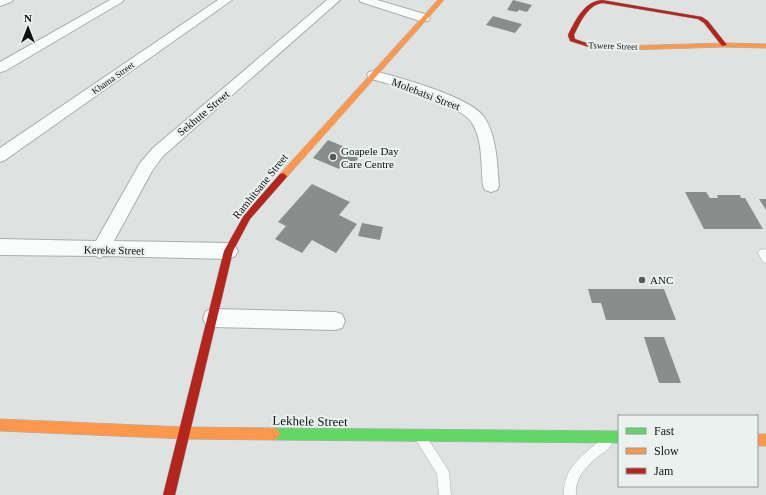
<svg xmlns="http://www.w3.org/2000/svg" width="766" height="495" font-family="Georgia,serif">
	<rect width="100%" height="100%" fill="#dee3e2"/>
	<g fill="#898d8c">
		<path d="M513,0l19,5 -5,7 -8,-2 -2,2 -10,-2z"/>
		<path d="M493,16l29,8 -7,9 -29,-8z"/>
		<path d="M328,140l34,14 -13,15 -8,-3 -2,3 -26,-11z"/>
		<path d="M312,184l38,18 -11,13 18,9 -21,29 -24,-13 -10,13 -27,-14 11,-13 -8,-4z"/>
		<path d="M685,192h21l4,6h8l-1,-3h23l1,3h4l18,31h-59z"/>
		<path d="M759,199h7v11z"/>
		<path d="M362,223l21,4 -3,13 -22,-4z"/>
		<path d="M588,289h76l12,31h-70l-5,-17h-9z"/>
		<path d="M644,337h20l17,46h-22z"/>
	</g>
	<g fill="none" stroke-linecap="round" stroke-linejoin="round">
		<defs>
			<g id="lane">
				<path d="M763,249l3,1v13l-3,-1 -5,-9 2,-3z"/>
				<path d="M422,434l4,2 21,32 2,4 2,23h-12l-2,-21 -21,-34 2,-4z"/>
				<path d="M606,437l4,2 2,4c-2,5 -6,8 -11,11 -14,12 -26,22 -25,41h-12c-1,-21 11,-34 27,-47 5,-4 9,-8 15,-11z"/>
			</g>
			<g id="street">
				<path d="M0,0h13l-2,2 -11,4z"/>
				<path d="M110,0h14l-2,2 -117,69 -5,1v-10z"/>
				<path d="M218,0h14l-227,160 -5,2v-14z"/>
				<path d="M327,0h13l-177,156 -11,15 -38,70 115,2 6,3 3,5 -3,5 -6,3 -126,-3 -3,2 -4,-2 -96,-1v-16l96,2 44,-78 13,-15z"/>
				<path d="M359,0h18l51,15 2,3 -2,3h-8l-59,-19z"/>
				<path d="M374,71c24,6 97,26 110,46 13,19 13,47 15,69l-2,4 -6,2 -6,-2 -2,-4c-2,-20 0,-46 -11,-63 -10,-19 -81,-38 -103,-45l-2,-3 2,-3z"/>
				<path d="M213,309l122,3 7,2 3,7 -3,7 -7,2 -122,-3 -7,-2 -3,-7 3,-7z"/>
			</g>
			<path id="fast" d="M274,428l345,3v12l-345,-3 -4,-2 -2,-4 2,-4z"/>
			<g id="slow">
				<path d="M438,0h6l-158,178h-6l-1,-2 1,-2z"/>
				<path d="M724,43l42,1v4l-42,-1 -97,3 -3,-2 3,-2z"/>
				<path d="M0,419l185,8 89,1 4,2 2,4 -2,4 -4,2 -89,-1 -185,-8z"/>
				<rect x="757" y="434" width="9" height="12"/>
			</g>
			<g id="jam">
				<path d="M602,0l100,17 6,4 19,24 -5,1 -18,-23 -6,-4 -95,-16c-15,1 -23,20 -29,32l1,4 17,6 35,1 3,2 -1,1 -37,-1 -22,-7 -2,-6c7,-14 16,-34 34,-35z"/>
				<path d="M283,173l4,3 -1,2 -36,41 -17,32 -58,244h-12l61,-244 20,-36 36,-41z"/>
			</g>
		</defs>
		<use href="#lane" stroke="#a9adac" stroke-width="1"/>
		<use href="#street" stroke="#a9adac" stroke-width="2"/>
		<use href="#fast" stroke="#a9adac" stroke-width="1"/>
		<use href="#slow" stroke="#a9adac" stroke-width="1"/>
		<use href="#jam" stroke="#a9adac" stroke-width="1"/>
		<use href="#lane" fill="#fafbfb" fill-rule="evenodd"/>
		<use href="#street" fill="#fafbfb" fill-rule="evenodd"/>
		<use href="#fast" fill="#63d668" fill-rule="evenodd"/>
		<use href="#slow" fill="#ff974d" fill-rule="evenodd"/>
		<use href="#jam" fill="#b3261e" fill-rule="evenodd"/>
	</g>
	<g fill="#575a5a" stroke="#eaf2f0" stroke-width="1.5">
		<circle cx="333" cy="157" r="4"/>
		<circle cx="642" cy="280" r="4"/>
	</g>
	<g text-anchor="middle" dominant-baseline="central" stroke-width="4" stroke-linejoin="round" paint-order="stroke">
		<g font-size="9" fill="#0f1111" stroke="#eaf2f0">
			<text transform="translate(613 46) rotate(2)">Tswere Street</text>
			<text transform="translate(113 78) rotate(-35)">Khama Street</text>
		</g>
		<g font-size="11" fill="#0f1111" stroke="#eaf2f0">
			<text transform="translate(426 94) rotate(21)">Molebatsi Street</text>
			<text transform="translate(203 113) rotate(-40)">Sekhute Street</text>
			<text transform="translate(260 186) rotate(-51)">Ramhitsane Street</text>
			<text transform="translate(114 250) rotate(1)">Kereke Street</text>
		</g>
		<g font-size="11" fill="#0f1111" stroke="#eaf2f0" text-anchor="start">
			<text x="341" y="151">Goapele Day<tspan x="341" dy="13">Care Centre</tspan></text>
			<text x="650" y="280">ANC</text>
		</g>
		<g font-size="13" fill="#0f1111" stroke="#eaf2f0">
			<text transform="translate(310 421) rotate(1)">Lekhele Street</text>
		</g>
	</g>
	<rect x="618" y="415" width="140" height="72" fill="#eaf2f0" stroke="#929897"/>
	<rect x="626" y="428" width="20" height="6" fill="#63d668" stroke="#929897"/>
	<text x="654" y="435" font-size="12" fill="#0f1111">Fast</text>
	<rect x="626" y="448" width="20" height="6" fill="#ff974d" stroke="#929897"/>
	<text x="654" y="455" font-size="12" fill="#0f1111">Slow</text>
	<rect x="626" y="468" width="20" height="6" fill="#b3261e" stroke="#929897"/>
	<text x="654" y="475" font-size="12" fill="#0f1111">Jam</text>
	<g transform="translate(28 28)" stroke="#eaf2f0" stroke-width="3" paint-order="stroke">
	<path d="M0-3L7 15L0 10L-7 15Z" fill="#0f1111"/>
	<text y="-6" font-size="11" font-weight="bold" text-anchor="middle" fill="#0f1111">N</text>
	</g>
</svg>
